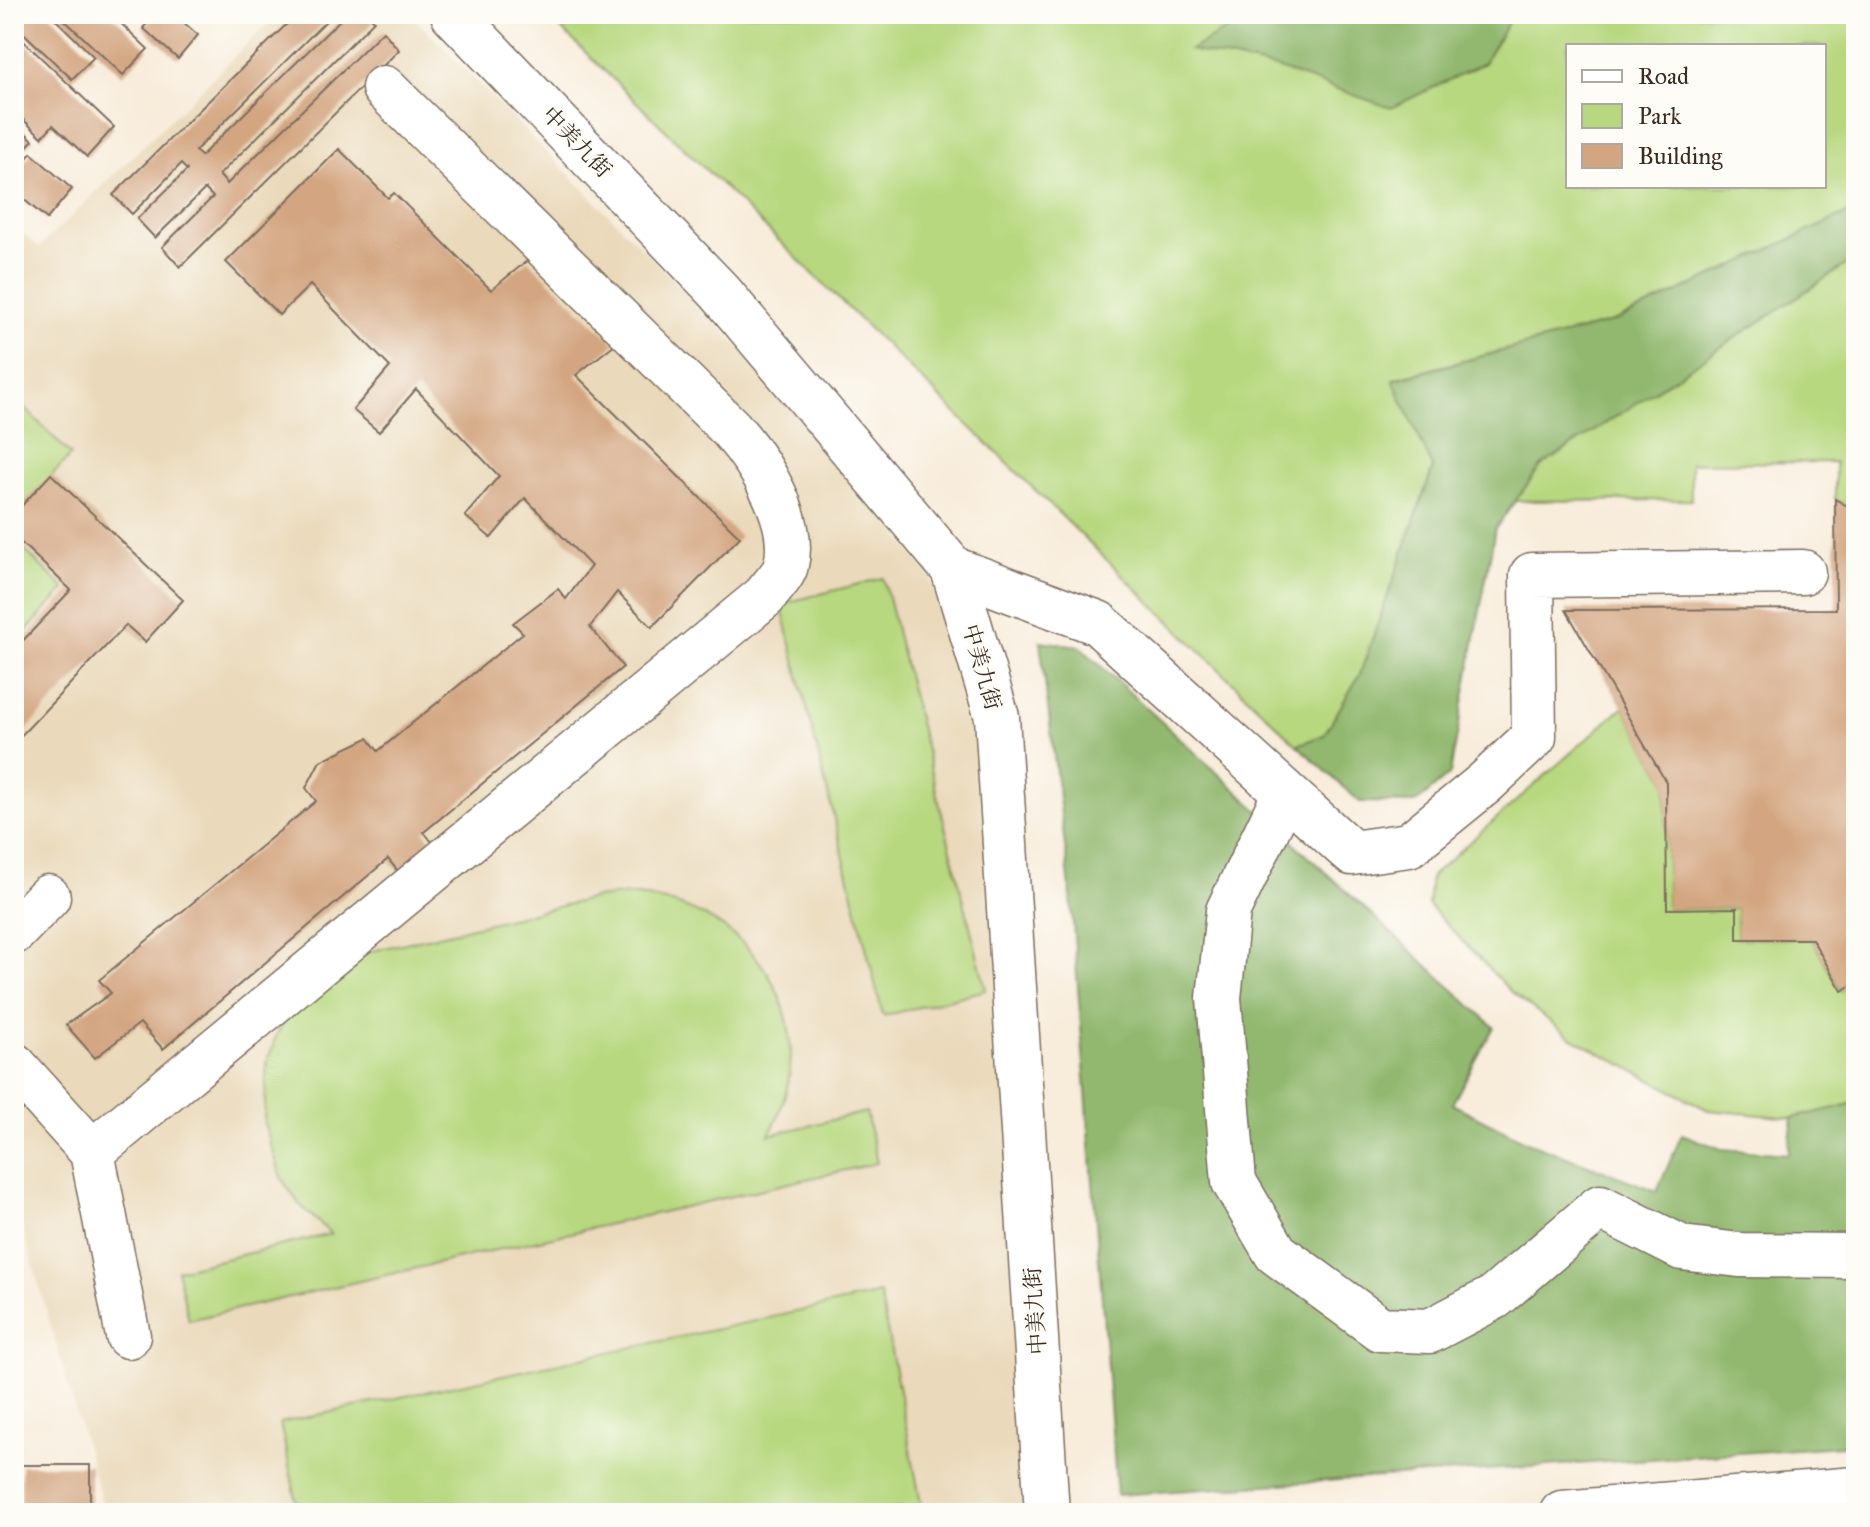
<svg xmlns="http://www.w3.org/2000/svg" width="1870" height="1527" font-family="'IM FELL Great Primer','Noto Serif TC',serif">
	<rect width="100%" height="100%" fill="#fdfcf7"/>
	<filter id="ink" filterUnits="userSpaceOnUse"><feTurbulence type="fractalNoise" baseFrequency=".0125" numOctaves="2"/><feDisplacementMap in="SourceGraphic" scale="16" xChannelSelector="R" yChannelSelector="G"/><feConvolveMatrix kernelMatrix="1 2 1 2 8 2 1 2 1" color-interpolation-filters="sRGB"/></filter>
	<filter id="wash" filterUnits="userSpaceOnUse"><feTurbulence type="fractalNoise" baseFrequency=".006" numOctaves="4" result="noise"/><feDisplacementMap in="SourceGraphic" scale="32" xChannelSelector="R" yChannelSelector="G"/><feGaussianBlur stdDeviation="1.8" result="paint"/><feColorMatrix in="noise" values="0 0 0 0 0 0 0 0 0 0 0 0 0 0 0 0 0 1.4 0 .05"/><feComposite in="paint" operator="in"/></filter>
	<g filter="url(#wash)">
		<rect width="100%" height="100%" fill="#f8ecda"/>
		<path fill="#ead9ba" d="M278,14h132l398,402 122,160 57,172 50,765h-932l-91,-314v-974l25,23z"/>
		<g fill="#b7d87f" stroke="#79814e" stroke-width="2" fill-rule="evenodd">
			<path d="M546,14h1310v195l-240,112 -223,58 40,88 -73,207 -36,61 -27,10zM1568,46h256v140h-256z"/>
			<path d="M1856,258v253l-21,-12v-37l-144,1v37l-176,1 26,-35z"/>
			<path d="M14,397l57,58 -57,60z"/>
			<path d="M14,540l51,49 -51,55z"/>
			<path d="M883,578l103,412 -103,26 -102,-412z"/>
			<path d="M1623,707l43,75 1,127 70,-1v31h75l29,52 15,-8v120l-63,15 -85,-8 -136,-72 -61,-46 -83,-87 3,-29z"/>
			<path d="M624,895c127,6 208,124 145,240l97,-23 11,51 -688,157 -12,-50 154,-36 -32,-30 -17,-25 -18,-56 3,-59 9,-28 15,-26 68,-56 236,-56z"/>
			<path d="M880,1294l43,219h-624l-19,-90z"/>
		</g>
		<g fill="#91b86e" stroke="#667146" stroke-width="2">
			<path d="M1255,14h258l-29,49 -93,45 -115,-40 -86,-18z"/>
			<path d="M1856,209v49l-315,208 -46,63 -45,245 -34,29 -56,-1 -63,-57 27,-10 36,-61 73,-206 -40,-88 223,-59z"/>
			<path d="M1040,641l39,5 415,381 -42,77 75,38 130,49 25,-57 39,15 67,5 5,-36 63,-15v55h-4l-9,111 13,1v175l-739,50 -46,-599z"/>
		</g>
		<g id="blocks">
			<g fill="#d3a681">
				<path d="M14,14h36l44,43 -22,22 -58,-55z"/>
				<path d="M58,14h53l37,35 -25,26z"/>
				<path d="M155,14h19l24,21 -20,24 -35,-31z"/>
				<path d="M297,14h36l-138,137 6,5 145,-142h22l6,7 -155,154 8,9 156,-153 16,19 -219,217 -18,-20 51,-50 -8,-8 -50,49 -18,-19 50,-49 -6,-6 -49,50 -19,-19z"/>
				<path d="M14,32l100,95 -27,30 -34,-32 -11,12 -28,-26z"/>
				<path d="M14,122l19,18 -19,20z"/>
				<path d="M339,149l49,49 6,-5 97,97 37,-30 87,84 -39,31 164,162 -88,90 -35,-35 -27,35 33,40 -199,165 20,25 -34,29 -22,-27 -225,190 -23,-26 -45,35 -29,-33 45,-32 -12,-13 217,-179 -10,-13 14,-27 48,-23 10,13 145,-118 -10,-10 45,-34 8,10 25,-33 -66,-68 -34,40 -26,-22 34,-40 -83,-87 -37,43 -26,-22 37,-43 -80,-82 -31,30 -53,-53z"/>
				<path d="M31,153l41,36 -25,30 -33,-28v-17z"/>
				<path d="M51,474l132,126 -38,42 -19,-17 -112,118v-93l57,-60 -57,-54v-22z"/>
				<path d="M1835,499l21,12v472l-14,8 -30,-52h-75v-31l-70,1 -1,-127 -100,-172 270,-1z"/>
				<rect x="21" y="1465" width="69" height="48"/>
			</g>
		</g>
	</g>
	<g filter="url(#ink)">
		<use href="#blocks" fill-opacity="0" stroke="#7d6e60" stroke-width="2"/>
		<g fill="none" stroke-linecap="round" stroke-linejoin="round">
			<defs>
				<g id="minor">
					<path d="M453,14l267,278 233,277 44,148 50,796"/>
					<path d="M953,569l145,54 254,230 57,-8 76,-62 49,-46 -2,-162 271,-3"/>
					<path d="M1284,795l-56,116 -9,87 15,184 42,71 104,76 50,2 65,-34 105,-90 82,41 57,7 117,1"/>
					<path d="M14,932l34,-35"/>
					<path d="M14,1065l78,87 36,184"/>
					<path d="M92,1152l673,-556c6,-9 19,-21 21,-31 11,-46 -27,-104 -55,-136l-347,-341"/>
					<path d="M1562,1513l294,-24"/>
				</g>
			</defs>
			<use href="#minor" stroke="#7d6e60" stroke-width="47"/>
			<use href="#minor" stroke="#fff" stroke-width="44"/>
		</g>
	</g>
	<g text-anchor="middle" dominant-baseline="central" stroke-width="6" stroke-linejoin="round" paint-order="stroke">
		<g font-size="22" fill="#3b2a1e" stroke="#fdfcf7">
			<text transform="translate(577 142) rotate(46)">中美九街</text>
			<text transform="translate(982 667) rotate(74)">中美九街</text>
			<text transform="translate(1035 1311) rotate(-94)">中美九街</text>
		</g>
	</g>
	<rect width="1870" height="1527" fill="none" stroke="#fdfcf7" stroke-width="48"/>
	<rect x="1566" y="44" width="260" height="144" fill="#fdfcf7" stroke="#afa8a0" stroke-width="2"/>
	<rect x="1582" y="70" width="40" height="12" fill="#ffffff" stroke="#afa8a0" stroke-width="2"/>
	<text x="1638" y="84" font-size="24" fill="#3b2a1e">Road</text>
	<rect x="1582" y="104" width="40" height="24" fill="#b7d87f" stroke="#afa8a0" stroke-width="2"/>
	<text x="1638" y="124" font-size="24" fill="#3b2a1e">Park</text>
	<rect x="1582" y="144" width="40" height="24" fill="#d3a681" stroke="#afa8a0" stroke-width="2"/>
	<text x="1638" y="164" font-size="24" fill="#3b2a1e">Building</text>
</svg>
